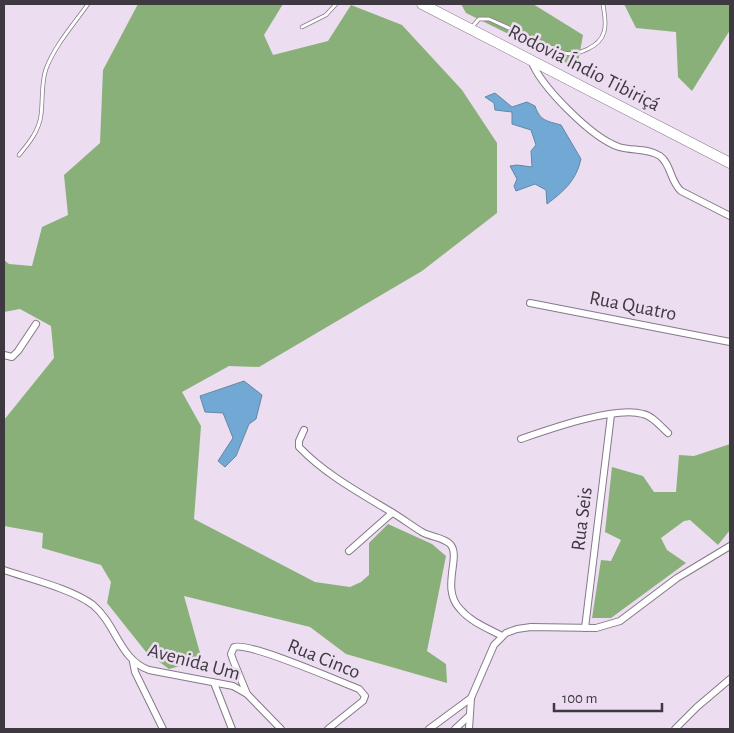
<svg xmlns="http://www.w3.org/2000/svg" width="734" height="733" font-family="'Alegreya Sans',sans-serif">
	<rect width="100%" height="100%" fill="#ecdef0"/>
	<g fill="#8ab07a">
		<path d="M138,4h145l-19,31 9,20 55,-14 23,-36 51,20 60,65 35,53v70l-75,58 -163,96 -30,-1 -47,26 19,34 -7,93 121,63 35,5 11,-5 8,-7v-32l19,-19 44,20 14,12 -19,95 19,13 1,19 -101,-29 -36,-27 -126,-31 18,64 -33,9 -23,-17 -39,-49 4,-21 -10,-17 -59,-17 1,-15 -39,-7v-106l50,-62 -3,-32 -31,-17 -16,3v-52l5,4 23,2 10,-39 26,-12 -4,-40 36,-32 3,-73z"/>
		<path d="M461,4h72l50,31 -6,33 -111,-55z"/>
		<path d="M624,4h106v26l-38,61 -14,-14 -2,-45 -40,-4z"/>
		<path d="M730,444v86l-12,15 -28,-25 -6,1 -23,17 6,12 19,13 -75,55h-19l9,-58 10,1 10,-21 -16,-8 7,-65 31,9 11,16h22l3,-37 15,1z"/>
	</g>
	<g fill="#71a8d4" stroke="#6287a8">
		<path d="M495,93l17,14 15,-5 8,4c5,15 12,15 26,19l20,34c-5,22 -17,32 -34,45l-1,-14 -11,-6 -19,7 -2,-5 3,-7 -7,-13 7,-1 15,2 -1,-16 5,-6 -5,-15 -19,-6v-12l-17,-2 -1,-7 -9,-6z"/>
		<path d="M244,381l18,14 -6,24 -7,5 -13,32 -11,11 -7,-6 15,-23 -10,-25 -18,-1 -5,-16z"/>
	</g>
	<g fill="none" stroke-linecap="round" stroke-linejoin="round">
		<defs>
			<g id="service">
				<path d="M302,27l24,-12 10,-11"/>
				<path d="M471,28l8,-9h10l75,34c13,3 36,-6 40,-21 3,-9 0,-19 -1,-28"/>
				<path d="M19,155c10,-12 20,-24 22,-40 2,-15 0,-32 5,-46 9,-24 28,-45 42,-65"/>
			</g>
			<g id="minor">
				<path d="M531,60c9,26 61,78 88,87 13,4 29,1 41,9 11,8 10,25 21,35l49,25"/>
				<path d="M530,303l200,39"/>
				<path d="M4,355l8,2 6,-6 18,-27"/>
				<path d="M304,430l-5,11v6c27,28 61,46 94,66 10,6 19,13 29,19 8,5 21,5 28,12 12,12 -10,44 10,65 11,13 27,19 42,27"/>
				<path d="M521,439c29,-10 94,-33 122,-25 10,2 18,13 25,19"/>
				<path d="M349,551l43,-38"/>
				<path d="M4,570c26,9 68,19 89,35 23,19 27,55 56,65l84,16 14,8"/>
				<path d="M585,628l26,-213"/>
				<path d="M133,662l2,10 28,57"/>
				<path d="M214,683l18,46"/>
				<path d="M281,729l-34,-35 -14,-34 -2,-6 3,-7c16,-5 104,34 125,42l6,7 -2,5 -35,28"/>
				<path d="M429,729l42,-31"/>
				<path d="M455,729l14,-13"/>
				<path d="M469,729l2,-31 23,-53 12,-12 11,-4 14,-2 65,1 24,-7 57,-43 53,-32"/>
				<path d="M675,729l22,-22 33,-28"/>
			</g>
			<path id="trunk" d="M422,4l308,159"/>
		</defs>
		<use href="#service" stroke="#867989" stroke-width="4.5"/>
		<use href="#minor" stroke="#867989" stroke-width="8"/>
		<use href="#trunk" stroke="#867989" stroke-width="11"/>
		<use href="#service" stroke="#fff" stroke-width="3"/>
		<use href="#minor" stroke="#fff" stroke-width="6"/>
		<use href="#trunk" stroke="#fff" stroke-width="10"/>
	</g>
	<g text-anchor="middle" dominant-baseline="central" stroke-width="5" stroke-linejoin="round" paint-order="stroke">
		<g font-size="20" fill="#3e3940" stroke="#ecdef0">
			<text transform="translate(584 68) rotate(27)">Rodovia Índio Tibiriçá</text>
			<text transform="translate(633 306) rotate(11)">Rua Quatro</text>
			<text transform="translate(582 519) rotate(-83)">Rua Seis</text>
			<text transform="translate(324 659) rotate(22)">Rua Cinco</text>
			<text transform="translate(194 662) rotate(15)">Avenida Um</text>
		</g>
	</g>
	<rect width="734" height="733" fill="none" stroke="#3e3940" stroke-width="10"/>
	<path d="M554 703v8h108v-8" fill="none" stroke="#3e3940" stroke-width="2.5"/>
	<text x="562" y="703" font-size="15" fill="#3e3940" stroke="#ecdef0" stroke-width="4" paint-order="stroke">100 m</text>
</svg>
